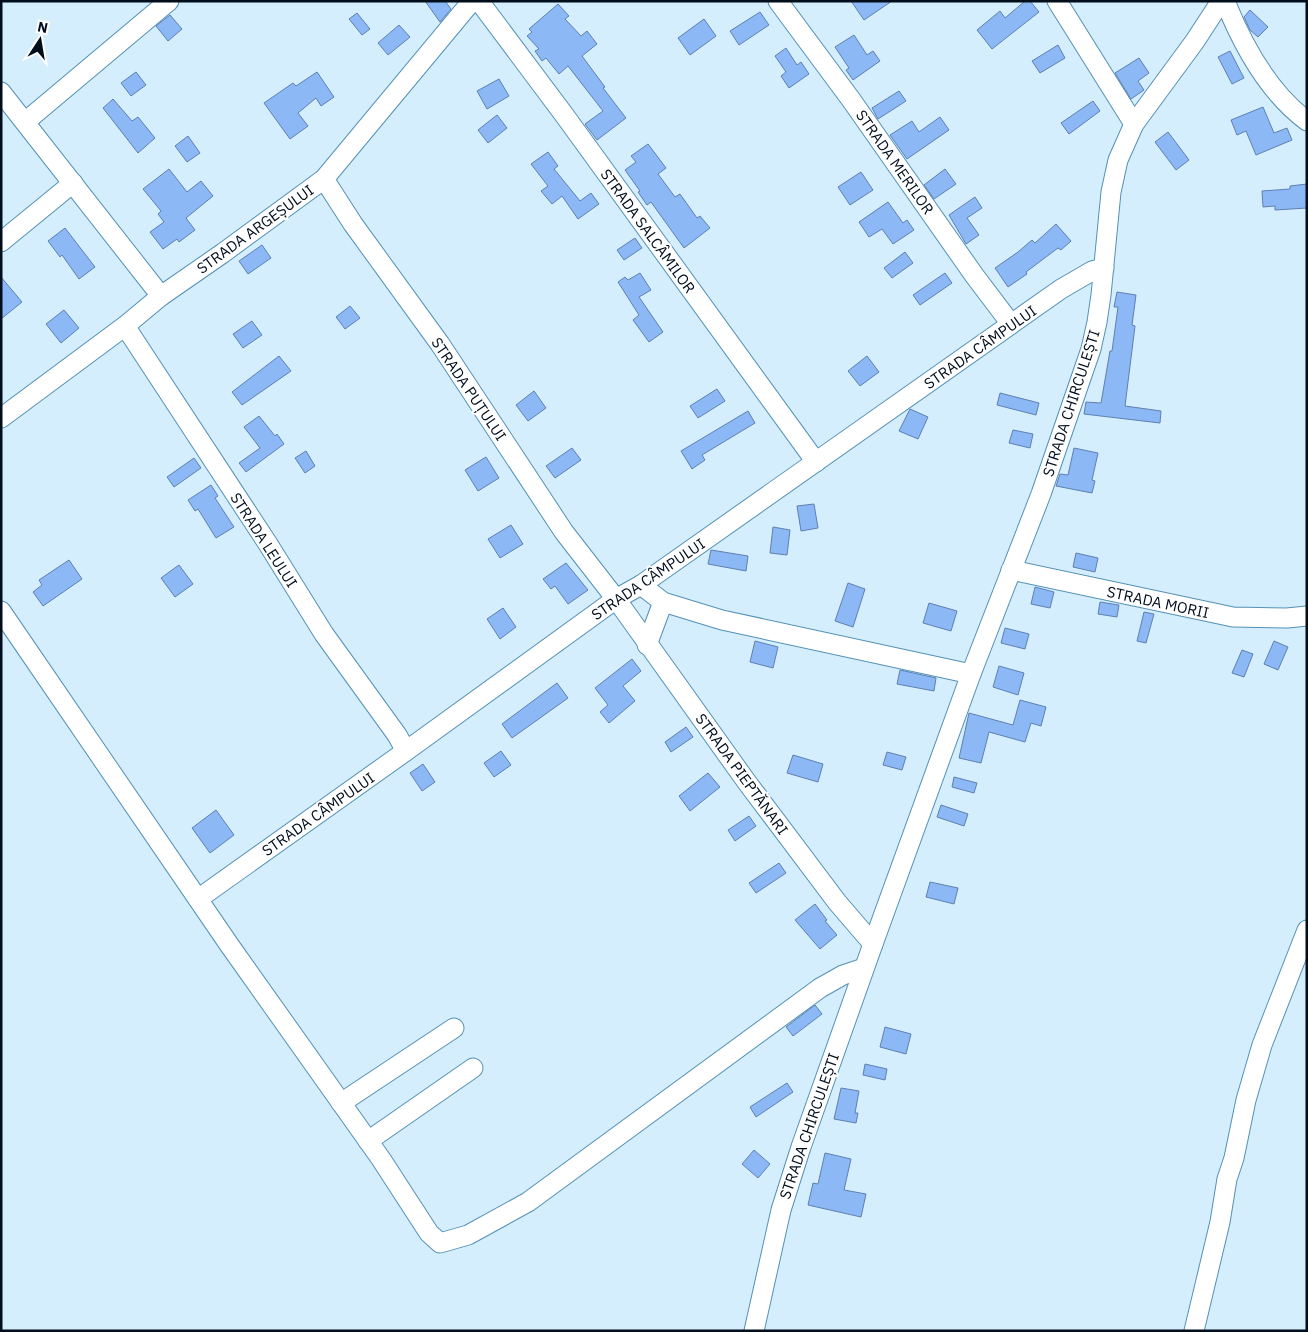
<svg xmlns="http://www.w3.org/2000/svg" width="1308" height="1332" font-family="'IBM Plex Sans',sans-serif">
	<rect width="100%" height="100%" fill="#d5eefe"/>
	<g fill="#8cb8f5" stroke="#5d80b1">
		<path d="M425,1h20l6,8 -11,13z"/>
		<path d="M851,1h41l-28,19z"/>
		<path d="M1025,1h5l9,11 -47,37 -15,-19 23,-19 5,7z"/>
		<path d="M558,4l11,12 -4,3 16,17 6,-5 10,13 -15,12 23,31 -2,1 23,30 -29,22 -12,-16 18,-13 -35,-45 -9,8 -13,-16 -4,3 -7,-10 4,-2 -12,-13 5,-4 -3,-3z"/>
		<path d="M1250,10l18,17 -10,10 -8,-7 -6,-13z"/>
		<path d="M760,12l9,13 -30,20 -9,-14z"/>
		<path d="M357,13l13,16 -8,6 -13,-16z"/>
		<path d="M170,15l12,14 -14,12 -12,-15z"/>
		<path d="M704,19l12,17 -26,19 -12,-17z"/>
		<path d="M399,25l11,12 -22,18 -10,-12z"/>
		<path d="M854,35l13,20 6,-4 7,10 -27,19 -7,-10 3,-2 -14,-21z"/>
		<path d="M1058,45l7,13 -25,15 -8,-12z"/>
		<path d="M786,48l11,17 4,-3 8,12 -20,14 -8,-12 5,-4 -11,-16z"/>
		<path d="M1230,51l14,27 -12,6 -14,-27z"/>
		<path d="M1139,58l10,15 -11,8 6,9 -13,9 -16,-26z"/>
		<path d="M136,72l10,13 -15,11 -10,-13z"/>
		<path d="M317,72l17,25 -13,9 -5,-8 -18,15 10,13 -18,13 -26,-36 29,-20 3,3z"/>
		<path d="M499,79l10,17 -22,13 -10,-18z"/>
		<path d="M899,91l7,10 -28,18 -6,-11z"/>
		<path d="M113,99l19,22 6,-4 17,21 -17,15 -35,-45z"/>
		<path d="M1093,101l7,10 -31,23 -8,-11z"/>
		<path d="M1263,107l11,26 13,-5 5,12 -36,15 -10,-24 -9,4 -6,-15z"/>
		<path d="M497,115l10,13 -19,15 -10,-13z"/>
		<path d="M940,117l9,13 -42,29 -17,-24 22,-14 7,11z"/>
		<path d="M1168,132l21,28 -13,10 -21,-28z"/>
		<path d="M188,136l12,17 -13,9 -12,-16z"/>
		<path d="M648,144l18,24 -8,6 17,23 5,-3 17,24 3,-2 10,12 -26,20 -33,-46 -4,3 -9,-13 2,-1 -15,-21 11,-8 -5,-6z"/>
		<path d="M548,152l10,14 -4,3 26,32 11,-8 8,11 -21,15 -16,-23 -10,8 -11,-13 7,-5 -17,-22z"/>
		<path d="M169,169l18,23 14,-11 12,15 -27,22 9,12 -16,12 -2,-3 -14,10 -13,-17 14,-10 -6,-8 3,-3 -18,-22z"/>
		<path d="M945,169l11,15 -22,15 -10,-14z"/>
		<path d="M861,172l12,18 -23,15 -12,-18z"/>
		<path d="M1307,184v24l-32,2v-4l-12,1 -1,-16 28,-2v-3z"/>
		<path d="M975,197l7,11 -15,10 12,17 -13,9 -17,-29z"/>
		<path d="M888,202l15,21 4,-3 7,10 -21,14 -11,-15 -13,8 -10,-15z"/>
		<path d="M1056,224l15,17 -10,9 -3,-2 -32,24 1,2 -19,13 -13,-19 23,-16 14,-12 3,3z"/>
		<path d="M65,228l30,39 -16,12 -17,-24 -2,2 -12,-16z"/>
		<path d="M635,238l7,10 -18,12 -7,-10z"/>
		<path d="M262,245l9,13 -23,16 -9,-13z"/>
		<path d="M905,252l8,11 -21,15 -8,-10z"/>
		<path d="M640,273l11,17 -12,7 24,35 -14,10 -16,-22 6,-5 -21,-33 7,-5 3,3z"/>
		<path d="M945,273l7,10 -32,22 -7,-10z"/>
		<path d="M1,277l21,25 -21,17z"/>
		<path d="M1117,292l19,3 -4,30 3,1 -10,80 36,5 -1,12 -76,-9 2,-12 15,1 9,-52h2l6,-44h-4z"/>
		<path d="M350,306l10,12 -15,11 -9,-12z"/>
		<path d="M64,310l15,18 -18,15 -15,-19z"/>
		<path d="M252,321l10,14 -19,13 -10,-14z"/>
		<path d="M279,356l12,15 -49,34 -10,-13z"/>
		<path d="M867,356l12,16 -19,14 -12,-15z"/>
		<path d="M717,389l8,12 -27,17 -8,-12z"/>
		<path d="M534,391l12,17 -18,13 -12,-16z"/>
		<path d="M1000,393l39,10 -3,12 -39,-10z"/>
		<path d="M910,409l18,8 -10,22 -19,-8z"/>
		<path d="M748,411l7,12 -53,32 3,5 -13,9 -11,-18z"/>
		<path d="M259,416l16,20 2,-2 7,10 -38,28 -7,-9 21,-15 -16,-21z"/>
		<path d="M1013,430l20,4 -3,14 -21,-5z"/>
		<path d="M572,448l9,12 -26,18 -9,-12z"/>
		<path d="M1074,448l24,5 -6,27 3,1 -3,12 -36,-7 4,-12 8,1z"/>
		<path d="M306,451l9,15 -10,7 -10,-15z"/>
		<path d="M486,457l13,21 -21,13 -13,-21z"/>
		<path d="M194,458l7,10 -27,19 -7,-10z"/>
		<path d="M211,485l7,11 -3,2 19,29 -18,11 -18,-29 -3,2 -7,-11z"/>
		<path d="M814,504l4,24 -17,3 -4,-25z"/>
		<path d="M511,525l12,19 -23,14 -12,-19z"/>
		<path d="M773,527l17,3 -3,25 -17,-2z"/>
		<path d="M711,550l37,6 -2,15 -38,-7z"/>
		<path d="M1076,553l22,5 -3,14 -22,-5z"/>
		<path d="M69,560l13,19 -39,27 -10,-14 9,-7 -3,-5z"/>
		<path d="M566,563l22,27 -20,14 -13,-18 -4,3 -8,-10z"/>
		<path d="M179,565l14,19 -18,13 -14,-19z"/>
		<path d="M848,583l17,6 -12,38 -18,-6z"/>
		<path d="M1035,587l19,5 -4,16 -19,-4z"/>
		<path d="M1100,602l19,3 -2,12 -19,-3z"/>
		<path d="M929,603l28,8 -6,20 -28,-8z"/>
		<path d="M503,608l13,19 -16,12 -13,-20z"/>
		<path d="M1144,612l10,2 -8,29 -9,-2z"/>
		<path d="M1005,628l24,6 -4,15 -24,-6z"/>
		<path d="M755,641l23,6 -5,21 -23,-6z"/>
		<path d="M1274,641l14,6 -10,23 -14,-6z"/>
		<path d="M1242,650l11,4 -9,23 -12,-4z"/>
		<path d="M632,659l9,12 -18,15 12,15 -26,22 -9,-11 8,-7 -13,-17z"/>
		<path d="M999,666l25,7 -6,22 -25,-8z"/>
		<path d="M900,670l36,8 -2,13 -37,-7z"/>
		<path d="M557,683l11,15 -56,40 -10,-14z"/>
		<path d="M1020,700l26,7 -5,19 -10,-3 -6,19 -36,-10 -8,31 -22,-5 10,-45 44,12z"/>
		<path d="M686,727l7,10 -22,15 -6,-10z"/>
		<path d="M501,751l10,14 -17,12 -10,-14z"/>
		<path d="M887,752l19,5 -4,13 -19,-5z"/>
		<path d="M793,755l30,9 -5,18 -31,-9z"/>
		<path d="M423,764l12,18 -13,9 -12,-18z"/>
		<path d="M708,773l12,14 -30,24 -11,-15z"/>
		<path d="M954,777l23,6 -3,10 -22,-6z"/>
		<path d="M941,805l27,9 -4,12 -27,-9z"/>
		<path d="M216,810l18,25 -24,18 -18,-25z"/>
		<path d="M749,816l7,10 -21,15 -7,-11z"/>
		<path d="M779,863l7,10 -30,20 -7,-10z"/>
		<path d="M930,882l28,6 -4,16 -28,-7z"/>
		<path d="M815,904l12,16 -2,1 12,14 -17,14 -25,-29z"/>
		<path d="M815,1005l7,9 -29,22 -7,-9z"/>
		<path d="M885,1027l26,7 -5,20 -26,-7z"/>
		<path d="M865,1064l22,5 -2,11 -22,-5z"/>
		<path d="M787,1083l6,9 -37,25 -6,-10z"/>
		<path d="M841,1088l18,3 -4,22h3l-2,10 -22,-4z"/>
		<path d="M754,1150l16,14 -12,14 -16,-14z"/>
		<path d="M825,1153l26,6 -7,31 22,4 -5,23 -53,-12 5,-22 5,1z"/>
	</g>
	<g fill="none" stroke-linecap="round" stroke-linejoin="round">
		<defs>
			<g id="minor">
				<path d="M479,1l86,115 251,346"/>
				<path d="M778,1l74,100 122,174 37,49"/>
				<path d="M1057,1l77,123"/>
				<path d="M1225,1c18,45 43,91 82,120"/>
				<path d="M1,92l160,204"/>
				<path d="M25,122l144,-121"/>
				<path d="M324,179l29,45 87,120 124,188 52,67 130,182 91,121 36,42"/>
				<path d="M1,242l72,-59"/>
				<path d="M125,326l143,218 56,90 73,101 9,16"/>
				<path d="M1,418l124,-92 36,-30 62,-43 101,-74 148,-178"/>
				<path d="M1011,570l222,47 54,1 20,-2"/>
				<path d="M641,585l22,17 59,18 249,54"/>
				<path d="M1,611l229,335 151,213 48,74 11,10 28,-8 60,-33 292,-214 23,-13 21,-7"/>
				<path d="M647,645l16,-43"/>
				<path d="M198,899l208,-148 210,-152 25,-14 420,-296 31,-18 12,-3"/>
				<path d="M341,1103l113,-75"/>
				<path d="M368,1141l105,-73"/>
				<path d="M754,1331l27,-121 20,-63 72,-203 98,-270 70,-180 50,-145 6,-27 4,-27 10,-103 7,-32 16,-36 61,-83 26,-40"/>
				<path d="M1194,1331l26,-109 7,-43 7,-21 12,-58 16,-55 45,-115"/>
			</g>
		</defs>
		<use href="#minor" stroke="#5391b6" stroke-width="21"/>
		<use href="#minor" stroke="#fff" stroke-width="19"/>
	</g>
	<g text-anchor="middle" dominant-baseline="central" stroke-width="4" stroke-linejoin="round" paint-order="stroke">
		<g font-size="15" fill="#000d1b" stroke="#fff">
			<text transform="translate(895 162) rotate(55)">STRADA MERILOR</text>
			<text transform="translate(255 229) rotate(-36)">STRADA ARGEȘULUI</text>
			<text transform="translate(648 231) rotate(54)">STRADA SALCÂMILOR</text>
			<text transform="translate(980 347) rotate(-35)">STRADA CÂMPULUI</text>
			<text transform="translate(469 389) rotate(56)">STRADA PUȚULUI</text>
			<text transform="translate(1071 403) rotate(-72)">STRADA CHIRCULEȘTI</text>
			<text transform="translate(264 540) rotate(57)">STRADA LEULUI</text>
			<text transform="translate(648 579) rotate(-34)">STRADA CÂMPULUI</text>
			<text transform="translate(1158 602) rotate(12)">STRADA MORII</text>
			<text transform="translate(742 774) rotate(54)">STRADA PIEPTĂNARI</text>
			<text transform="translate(318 814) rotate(-35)">STRADA CÂMPULUI</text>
			<text transform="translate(809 1126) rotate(-71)">STRADA CHIRCULEȘTI</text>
		</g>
	</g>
	<rect width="1308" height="1332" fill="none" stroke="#000d1b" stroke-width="5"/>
	<g transform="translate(40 40) rotate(12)" stroke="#ffffff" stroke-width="4" paint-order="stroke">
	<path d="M0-4L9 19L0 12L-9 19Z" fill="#000d1b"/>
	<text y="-8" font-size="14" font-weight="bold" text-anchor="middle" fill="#000d1b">N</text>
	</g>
</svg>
